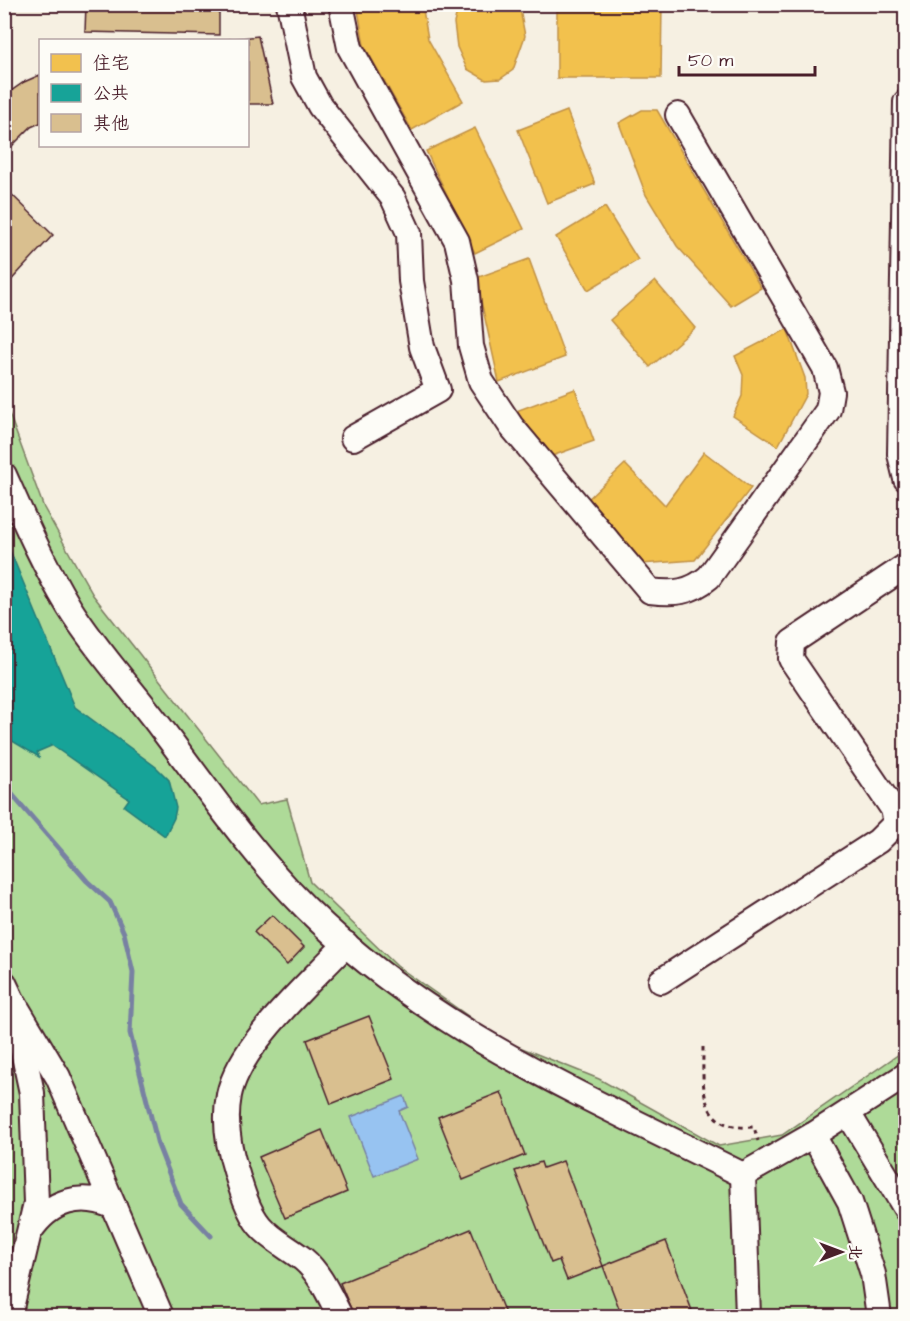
<svg xmlns="http://www.w3.org/2000/svg" width="910" height="1321" font-family="'Architects Daughter','LXGW WenKai TC',sans-serif">
	<rect width="100%" height="100%" fill="#f6f0e2"/>
	<filter id="ink" filterUnits="userSpaceOnUse"><feTurbulence type="fractalNoise" baseFrequency=".0167" numOctaves="2"/><feDisplacementMap in="SourceGraphic" scale="12" xChannelSelector="R" yChannelSelector="G"/><feConvolveMatrix kernelMatrix="1 2 1 2 8 2 1 2 1" color-interpolation-filters="sRGB"/></filter>
	<g filter="url(#ink)">
		<path fill="#aeda98" stroke="#7c7c62" stroke-width="1.5" d="M4,400l40,108 49,87 165,210 29,-6 23,83 87,84 105,74 97,39 120,67 63,-11 123,-85v266h-900z"/>
		<path fill="#97c3f1" stroke="#7881a2" stroke-width="1.5" d="M404,1096l4,11 -9,4 19,48 -44,17 -23,-59z"/>
		<g fill="#f2c14e" stroke="#c09044" stroke-width="1.5">
			<path d="M357,4h65l6,35 35,62 -51,29 -48,-85z"/>
			<path d="M459,4h60l6,32 -12,34 -13,9 -14,1 -19,-11 -10,-22 -3,-24z"/>
			<path d="M557,4h105l-1,74h-104z"/>
			<path d="M642,110h15l104,178 -30,18 -54,-60 -31,-51 -27,-72z"/>
			<path d="M567,111l28,73 -48,19 -29,-73z"/>
			<path d="M475,128l49,101 -49,24 -49,-102z"/>
			<path d="M605,207l33,53 -50,30 -32,-53z"/>
			<path d="M529,259l36,98 -66,25 -23,-104z"/>
			<path d="M655,281l40,47 -45,39 -40,-47z"/>
			<path d="M787,329l18,49 1,16 -28,52 -45,-30 9,-20 1,-21 -8,-19z"/>
			<path d="M575,389l19,52 -45,16 -33,-46z"/>
			<path d="M704,452l47,36 -56,72 -54,4 -56,-62 40,-38 40,41z"/>
		</g>
		<path fill="#17a398" stroke="#267b77" stroke-width="1.5" d="M4,536l71,171 81,60 13,13 7,28 -2,10 -9,18 -41,-30 5,-7 -79,-55 1,2 -14,6 2,5 -35,-21z"/>
		<g fill="none" stroke-linecap="round" stroke-linejoin="round">
			<path stroke="#7881a2" stroke-width="5" d="M4,781l5,10 78,90 23,21 14,31 9,39 -3,61 28,112 23,59 30,32"/>
		</g>
		<g fill="#d9bf8f" stroke="#4a1f2b" stroke-width="1.5">
			<path d="M86,4h133v31l-134,-3z"/>
			<path d="M258,36l15,68h-25v-64h-23z"/>
			<path d="M40,75v48l-9,4 -23,23 -4,-4v-50l20,-14z"/>
			<path d="M4,187l49,48 -49,53z"/>
			<path d="M272,915l32,32 -17,18 -33,-33z"/>
			<path d="M369,1016l25,63 -63,25 -24,-64z"/>
			<path d="M501,1092l24,63 -62,25 -25,-63z"/>
			<path d="M322,1130l25,62 -62,26 -26,-61z"/>
			<path d="M563,1161l40,105 -36,14 -8,-20 -8,3 -36,-92 26,-9 2,6z"/>
			<path d="M471,1229l35,87h-152l-14,-33z"/>
			<path d="M666,1241l28,75h-72l-19,-50z"/>
		</g>
		<g fill="none" stroke-linecap="round" stroke-linejoin="round">
			<defs>
				<g id="minor">
					<path d="M289,4l15,73 16,29 73,92 16,35 2,48 11,66 16,43 -85,48"/>
					<path d="M341,4l9,44 107,193 9,39 5,66 10,35 30,45 139,165c24,3 40,2 59,-14l119,-167 3,-18 -6,-24 -147,-253"/>
					<path d="M906,102l-6,352 6,25"/>
					<path d="M4,475c20,45 39,89 65,132 26,42 62,81 92,121 46,61 91,126 145,180 122,122 285,191 437,267"/>
					<path d="M661,981l217,-140 18,-18 -3,-14 -102,-150 1,-17 114,-76"/>
					<path d="M4,983l8,17 46,77 103,239"/>
					<path d="M848,1113l58,96"/>
					<path d="M813,1135l37,67 23,72 6,42"/>
					<path d="M743,1175l70,-40 93,-60"/>
					<path d="M743,1175l5,141"/>
					<path d="M30,1231c20,-30 51,-40 84,-24"/>
					<path d="M9,1316l27,-113 -4,-110 -16,-75"/>
					<path d="M340,1316c-10,-19 -20,-43 -37,-57 -14,-11 -31,-19 -43,-33 -12,-14 -19,-38 -24,-55 -8,-25 -12,-50 -7,-76 10,-51 82,-113 117,-151"/>
				</g>
			</defs>
			<use href="#minor" stroke="#4a1f2b" stroke-width="28"/>
			<g stroke="#4a1f2b" stroke-width="3" stroke-dasharray="4.5 4.5" stroke-linecap="butt">
				<path d="M703,1047c0,42 -5,84 51,80l4,14"/>
				<path d="M284,1316l16,-5 2,5"/>
			</g>
			<use href="#minor" stroke="#fdfcf7" stroke-width="24"/>
		</g>
	</g>
	<rect width="910" height="1321" fill="none" stroke="#fdfcf7" stroke-width="24"/>
	<rect x="12" y="12" width="886" height="1297" fill="none" stroke="#4a1f2b" stroke-width="2" filter="url(#ink)"/>
	<rect x="39" y="39" width="210" height="108" fill="#fdfcf7" stroke="#b5a4a5" stroke-width="1.5"/>
	<rect x="51" y="54" width="30" height="18" fill="#f2c14e" stroke="#b5a4a5" stroke-width="1.5"/>
	<text x="93" y="69" font-size="18" fill="#4a1f2b">住宅</text>
	<rect x="51" y="84" width="30" height="18" fill="#17a398" stroke="#b5a4a5" stroke-width="1.5"/>
	<text x="93" y="99" font-size="18" fill="#4a1f2b">公共</text>
	<rect x="51" y="114" width="30" height="18" fill="#d9bf8f" stroke="#b5a4a5" stroke-width="1.5"/>
	<text x="93" y="129" font-size="18" fill="#4a1f2b">其他</text>
	<g transform="translate(841 1252) rotate(90)" stroke="#fdfcf7" stroke-width="4.5" paint-order="stroke">
	<path d="M0-4.5L10 22L0 15L-10 22Z" fill="#4a1f2b"/>
	<text y="-9" font-size="16" font-weight="bold" text-anchor="middle" fill="#4a1f2b">北</text>
	</g>
	<path d="M679 66v9h136v-9" fill="none" stroke="#4a1f2b" stroke-width="3"/>
	<text x="688" y="66" font-size="18" fill="#4a1f2b" stroke="#fdfcf7" stroke-width="4.5" paint-order="stroke">50 m</text>
</svg>
